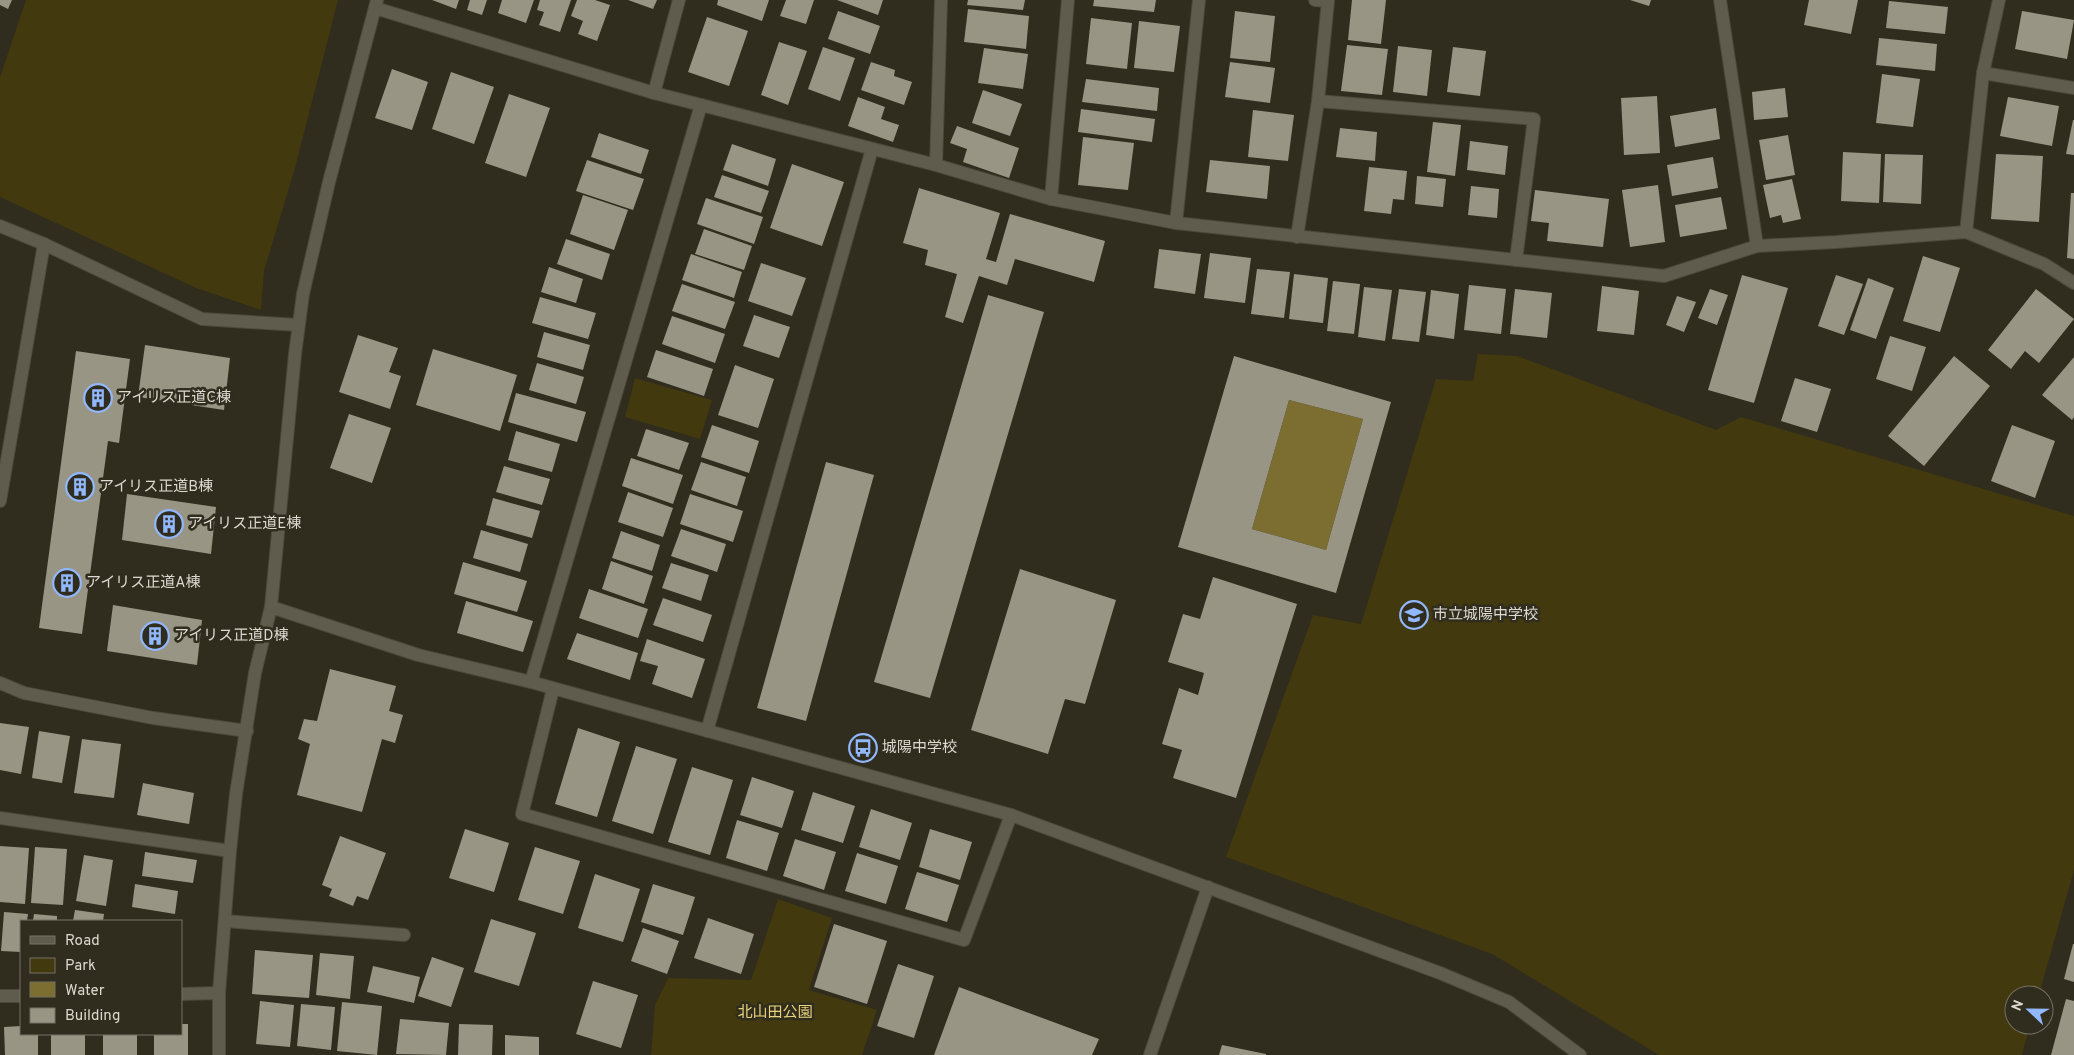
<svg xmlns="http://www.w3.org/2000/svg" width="2074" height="1055" font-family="Overpass,'Noto Sans JP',sans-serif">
	<rect width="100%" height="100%" fill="#302c1e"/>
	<g fill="#42390f">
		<path d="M26,0h312l-43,168 -31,103 -3,39 -65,-22 -196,-91v-120z"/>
		<path d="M1478,354l39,2 199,74 25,-13 333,99v354l-35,125h-25v30h16l-8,30h-363l-167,-101 -266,-97 87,-242 48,9 75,-245 37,2z"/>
		<path d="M635,378l77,22 -12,39 -75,-22z"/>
		<path d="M778,899l54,19 -23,72 68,20 -15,45h-211l4,-50 13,-27 83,2z"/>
	</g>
	<path fill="#7c6e30" d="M1289,400l74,19 -37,131 -74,-21z"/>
	<g fill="#999585" fill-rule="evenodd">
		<path d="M0,0h12l-4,9 -8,-4z"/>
		<path d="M432,0h27l-3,9z"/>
		<path d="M470,0h17l-5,15 -15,-5z"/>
		<path d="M502,0h32l-8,23 -28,-10z"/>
		<path d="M540,0h31l-11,32 -21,-7 5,-13 -7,-2z"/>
		<path d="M577,0h18l15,5 -13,36 -19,-7 5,-13 -12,-5z"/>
		<path d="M628,0h29l-4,9z"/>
		<path d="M718,0h51l-7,21 -45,-16z"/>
		<path d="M786,0h28l-8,24 -26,-8z"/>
		<path d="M837,0h46l-5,15z"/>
		<path d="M968,0h57l-2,10 -56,-5z"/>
		<path d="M1094,0h62l-2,12 -61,-6z"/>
		<path d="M1352,0h34l-5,44 -33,-4z"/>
		<path d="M1630,0h21l-2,6z"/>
		<path d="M1809,0h49l-7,34 -47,-9z"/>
		<path d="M1889,1l59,6 -3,27 -59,-6z"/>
		<path d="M968,9l61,7 -3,33 -62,-7z"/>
		<path d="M838,11l42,15 -10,28 -42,-15z"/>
		<path d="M1235,11l40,5 -5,46 -40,-4z"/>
		<path d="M2022,11l52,9 -7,39 -52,-10z"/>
		<path d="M707,17l41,14 -19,55 -41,-14z"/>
		<path d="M1091,18l41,5 -5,46 -41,-5z"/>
		<path d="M1139,21l41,5 -6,46 -40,-4z"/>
		<path d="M1879,38l58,6 -2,27 -59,-6z"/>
		<path d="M779,42l28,9 -19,54 -27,-10z"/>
		<path d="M1347,45l41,4 -6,46 -41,-4z"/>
		<path d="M1398,46l34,4 -5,46 -34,-4z"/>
		<path d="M823,47l32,11 -15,43 -32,-12z"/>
		<path d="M1453,47l33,4 -6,45 -33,-4z"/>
		<path d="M984,48l44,6 -5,35 -45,-6z"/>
		<path d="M871,62l24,8 -1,6 18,6 -8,23 -43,-15z"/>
		<path d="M1230,62l45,6 -5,35 -45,-6z"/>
		<path d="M392,69l36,13 -16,48 -37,-12z"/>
		<path d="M451,72l43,15 -20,57 -42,-15z"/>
		<path d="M1882,74l38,5 -7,48 -37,-4z"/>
		<path d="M1086,79l73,9 -2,23 -75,-9z"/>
		<path d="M1785,88l3,29 -34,3 -2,-28z"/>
		<path d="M983,90l39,14 -12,32 -38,-13z"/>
		<path d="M509,94l41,14 -24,69 -41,-14z"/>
		<path d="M1657,96l3,57 -36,2 -3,-57z"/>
		<path d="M858,97l27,10 -4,12 18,6 -6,17 -45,-16z"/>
		<path d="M2008,97l51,9 -7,40 -52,-10z"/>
		<path d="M1716,108l4,31 -45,8 -5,-31z"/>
		<path d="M1081,109l74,10 -3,23 -74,-10z"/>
		<path d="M1253,110l41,5 -6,46 -40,-4z"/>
		<path d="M2073,120h1v35l-8,-1z"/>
		<path d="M1433,122l28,3 -6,51 -28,-4z"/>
		<path d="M957,126l62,22 -10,30 -46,-16 4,-13 -17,-6z"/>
		<path d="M1340,128l37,4 -2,29 -39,-4z"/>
		<path d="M599,133l50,17 -8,24 -50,-17z"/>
		<path d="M1788,135l7,40 -29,5 -7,-40z"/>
		<path d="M1083,137l51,6 -6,47 -50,-5z"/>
		<path d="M1470,141l38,5 -3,29 -38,-5z"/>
		<path d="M732,144l44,15 -8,27 -45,-16z"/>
		<path d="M1843,152l38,2 -2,49 -38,-2z"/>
		<path d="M1885,154l38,1 -2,49 -38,-2z"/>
		<path d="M1996,154l47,2 -4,66 -48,-3z"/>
		<path d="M1713,157l5,31 -46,8 -5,-31z"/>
		<path d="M587,160l57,19 -11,31 -57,-19z"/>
		<path d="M1210,160l60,6 -3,33 -61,-7z"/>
		<path d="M792,164l52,18 -22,64 -52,-18z"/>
		<path d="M1369,167l38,4 -3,29 -11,-1 -2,15 -27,-3z"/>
		<path d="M722,175l47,16 -8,22 -47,-16z"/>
		<path d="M1417,176l29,3 -3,28 -28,-3z"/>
		<path d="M1792,179l9,40 -18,4 -2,-8 -11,3 -7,-33z"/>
		<path d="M1658,185l7,57 -35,5 -8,-57z"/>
		<path d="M1471,186l28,3 -2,29 -29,-3z"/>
		<path d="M919,188l81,25 -14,46 10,3 14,-48 95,27 -11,41 -79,-23 -8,26 -28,-9 -16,47 -18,-6 12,-43 -32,-9 3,-15 -25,-7z"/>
		<path d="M1535,190l74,9 -6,48 -56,-6 2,-18 -18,-2z"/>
		<path d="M2071,193h3v66l-7,-1z"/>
		<path d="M583,195l45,15 -14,40 -44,-16z"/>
		<path d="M1721,197l6,32 -47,8 -5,-32z"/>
		<path d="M706,198l57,19 -9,27 -57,-20z"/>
		<path d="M704,229l48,17 -8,24 -49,-16z"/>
		<path d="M566,239l44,15 -8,26 -45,-16z"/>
		<path d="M1159,249l42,5 -6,40 -41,-6z"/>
		<path d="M1210,253l41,5 -6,45 -41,-5z"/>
		<path d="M691,254l51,18 -8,26 -52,-18z"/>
		<path d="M1923,256l37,12 -20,64 -37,-11z"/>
		<path d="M761,263l45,15 -14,38 -44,-15z"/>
		<path d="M549,267l34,12 -7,24 -35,-11z"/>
		<path d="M1257,269l33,3 -6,46 -33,-4z"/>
		<path d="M1294,274l34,4 -5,45 -34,-4z"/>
		<path d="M1742,275l46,13 -34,115 -46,-13z"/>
		<path d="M1836,275l27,9 -19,51 -26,-9z"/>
		<path d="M1868,278l26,10 -18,51 -26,-9z"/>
		<path d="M1333,281l27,3 -6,50 -27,-3z"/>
		<path d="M682,284l53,18 -10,27 -53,-18z"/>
		<path d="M1469,285l37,4 -5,45 -37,-4z"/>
		<path d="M1602,286l37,5 -5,44 -37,-4z"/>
		<path d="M1364,287l28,3 -7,51 -27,-4z"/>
		<path d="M1399,289l27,3 -7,50 -27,-3z"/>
		<path d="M1515,289l37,4 -5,45 -37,-4z"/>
		<path d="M1710,289l18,6 -11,30 -19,-7z"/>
		<path d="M2036,289l38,30 -35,44 -14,-12 -14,18 -23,-19z"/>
		<path d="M1431,290l28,4 -5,45 -28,-4z"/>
		<path d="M988,295l56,17 -114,386 -56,-16z"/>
		<path d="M1677,296l19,6 -12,30 -18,-7z"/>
		<path d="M540,297l56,16 -8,26 -56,-16z"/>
		<path d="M754,315l36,12 -11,31 -36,-12z"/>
		<path d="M672,316l53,18 -10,29 -53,-19z"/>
		<path d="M544,332l46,13 -7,25 -46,-13z"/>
		<path d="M358,335l40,13 -9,24 12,4 -11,33 -51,-17z"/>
		<path d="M1890,336l36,11 -14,44 -36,-12z"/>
		<path d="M145,345l85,13 -6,52 -86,-13z"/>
		<path d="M433,349l84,26 -17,56 -84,-26z"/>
		<path d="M656,350l57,19 -9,27 -57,-19z"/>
		<path d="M76,351l54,8 -11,84 -11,-2 -26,193 -43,-6z"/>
		<path d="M1234,356l157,46 -55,191 -158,-46zM1289,400l74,19 -37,131 -74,-21z"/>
		<path d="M1954,356l36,30 -66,80 -36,-30z"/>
		<path d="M2074,357v60l-2,3 -30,-25z"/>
		<path d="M537,363l47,14 -8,27 -47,-14z"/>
		<path d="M735,365l39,14 -16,49 -40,-13z"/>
		<path d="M1795,378l36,11 -14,43 -36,-11z"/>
		<path d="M516,393l70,19 -9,30 -69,-20z"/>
		<path d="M349,414l42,14 -19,55 -42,-15z"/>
		<path d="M712,425l47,16 -10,32 -48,-16z"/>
		<path d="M2012,425l43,16 -20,57 -44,-17z"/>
		<path d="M646,429l43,14 -10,27 -42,-14z"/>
		<path d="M516,431l44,13 -8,28 -44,-12z"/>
		<path d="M631,458l52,17 -10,29 -51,-18z"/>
		<path d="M701,462l45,15 -9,29 -46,-16z"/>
		<path d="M826,462l48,13 -68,246 -49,-13z"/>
		<path d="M504,466l46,13 -8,26 -46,-13z"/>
		<path d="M628,492l45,16 -10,29 -45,-15z"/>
		<path d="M127,494l89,13 -5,47 -89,-14z"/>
		<path d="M690,494l53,17 -10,31 -53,-18z"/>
		<path d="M493,498l47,13 -8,27 -46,-13z"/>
		<path d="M681,529l45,15 -9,28 -46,-16z"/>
		<path d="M481,530l47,14 -8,28 -47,-14z"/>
		<path d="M621,531l39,14 -8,26 -40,-13z"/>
		<path d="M611,561l42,15 -9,28 -42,-15z"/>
		<path d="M463,562l64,19 -10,31 -63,-18z"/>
		<path d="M671,563l38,12 -8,26 -39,-13z"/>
		<path d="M1020,569l96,31 -31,104 -20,-5 -17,55 -77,-24z"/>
		<path d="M1213,577l84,27 -61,194 -63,-20 9,-28 -20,-6 17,-56 19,7 6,-22 -36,-11 15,-48 17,5z"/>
		<path d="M589,589l59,20 -10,29 -59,-20z"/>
		<path d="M663,598l49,17 -9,27 -50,-17z"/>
		<path d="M466,601l67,20 -10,31 -66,-19z"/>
		<path d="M113,605l89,15 -5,45 -90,-14z"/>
		<path d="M577,633l61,20 -8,27 -63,-21z"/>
		<path d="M647,639l58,20 -13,39 -40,-14 6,-18 -18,-5z"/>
		<path d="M330,669l66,17 -7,25 14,4 -8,28 -13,-4 -20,73 -65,-17 13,-51 -12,-5 6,-20 13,2z"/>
		<path d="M0,723l29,4 -8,47 -21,-4z"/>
		<path d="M578,728l42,14 -23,75 -42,-13z"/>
		<path d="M39,731l31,5 -8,47 -30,-5z"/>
		<path d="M82,739l39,5 -7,54 -40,-5z"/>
		<path d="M636,746l41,13 -24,75 -41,-13z"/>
		<path d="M692,767l41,13 -23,75 -42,-13z"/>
		<path d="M752,777l42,14 -12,37 -42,-13z"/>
		<path d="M143,783l51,10 -5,31 -52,-9z"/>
		<path d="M813,792l42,14 -12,37 -42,-13z"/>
		<path d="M871,809l41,14 -12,37 -41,-13z"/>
		<path d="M737,820l42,13 -12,38 -41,-13z"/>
		<path d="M465,829l44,14 -15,49 -45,-14z"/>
		<path d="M930,829l42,13 -12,38 -41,-13z"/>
		<path d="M340,836l46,17 -18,47 -11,-4 -4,10 -24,-10 3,-7 -10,-4z"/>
		<path d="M795,839l41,13 -12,38 -41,-14z"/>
		<path d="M0,846l29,2 -4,56 -25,-2z"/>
		<path d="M35,847l32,2 -4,56 -32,-2z"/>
		<path d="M535,847l45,14 -17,53 -45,-14z"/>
		<path d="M145,852l52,8 -4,23 -51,-7z"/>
		<path d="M857,853l41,13 -12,38 -41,-13z"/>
		<path d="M84,855l29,5 -7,46 -30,-5z"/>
		<path d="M917,872l42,13 -12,37 -42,-13z"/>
		<path d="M595,874l45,15 -17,53 -45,-14z"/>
		<path d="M135,884l43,7 -3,23 -43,-7z"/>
		<path d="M653,884l42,13 -12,38 -42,-13z"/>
		<path d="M75,910l29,4 -1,7h-30z"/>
		<path d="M4,912l24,2 -1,7h-6v31l-20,-1z"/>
		<path d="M34,914l23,2v5h-24z"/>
		<path d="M708,918l46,16 -13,40 -47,-16z"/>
		<path d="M491,919l45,14 -17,53 -45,-14z"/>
		<path d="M834,924l53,17 -20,63 -53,-17z"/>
		<path d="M643,928l36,13 -12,33 -36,-13z"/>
		<path d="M2073,944h1v38l-10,-3z"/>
		<path d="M255,950l58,5 -4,43 -57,-4z"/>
		<path d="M320,953l34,3 -4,43 -34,-4z"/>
		<path d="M432,957l32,11 -13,39 -33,-11z"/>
		<path d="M898,964l36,12 -20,62 -37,-12z"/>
		<path d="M373,966l47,11 -6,26 -47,-11z"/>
		<path d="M593,981l45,14 -17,53 -45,-14z"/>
		<path d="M959,987l140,52 -7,16h-158z"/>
		<path d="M2066,999l8,2v54h-23z"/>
		<path d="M260,1001l34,4 -4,42 -34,-3z"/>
		<path d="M342,1002l40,4 -5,49 -40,-4z"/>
		<path d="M301,1004l34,3 -4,43 -34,-4z"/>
		<path d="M400,1019l49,4 -3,32 -50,-1z"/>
		<path d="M181,1024h7v31h-34v-21h27z"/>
		<path d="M459,1024l34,1 -1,30h-34z"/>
		<path d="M21,1026v8h17v21h-33l-1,-28z"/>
		<rect x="51" y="1034" width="34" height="21"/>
		<rect x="103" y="1034" width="34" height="21"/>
		<path d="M505,1035l34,2v18h-34z"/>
		<path d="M1222,1045l44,9v1h-47z"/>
	</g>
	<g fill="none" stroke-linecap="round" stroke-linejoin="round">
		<defs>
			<g id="street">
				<path d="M1720,0l37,246"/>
				<path d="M375,8l279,85 282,72 115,34 125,24 488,53 93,-30 79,-4 130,-10 78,32 30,19"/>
				<path d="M1983,73l91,15"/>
				<path d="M654,93l25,-93"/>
				<path d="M1318,101l216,18 -18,141"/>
				<path d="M936,165l5,-165"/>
				<path d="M1051,199l17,-199"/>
				<path d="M1176,223l23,-223"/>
				<path d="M0,226l44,18 158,75 96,6"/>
				<path d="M1966,232l17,-159 16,-73"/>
				<path d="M1297,237l21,-136 10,-100 -13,-1"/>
				<path d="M0,501l44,-257"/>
				<path d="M531,682l170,-577"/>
				<path d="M0,683l24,10 129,25 94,13"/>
				<path d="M553,689l-31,125 442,126 47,-125"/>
				<path d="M707,731l165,-582"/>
				<path d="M0,818l230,33"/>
				<path d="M225,921l179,14"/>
				<path d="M181,994l38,-1"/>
				<path d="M0,996h21"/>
			</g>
			<g id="secondary">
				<path d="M271,607l147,48 113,27 480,133 429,158 69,29 71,53"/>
				<path d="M219,1055v-62l11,-142 6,-57 19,-121 16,-66 24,-253 8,-60 26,-112 48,-182"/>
				<path d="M1150,1055l58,-168"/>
			</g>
		</defs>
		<use href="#street" stroke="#4b483c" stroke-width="14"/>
		<use href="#secondary" stroke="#4b483c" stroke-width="14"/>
		<use href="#street" stroke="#605c4d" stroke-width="12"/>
		<use href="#secondary" stroke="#605c4d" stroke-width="12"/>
	</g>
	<defs>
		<symbol id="building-ring" viewBox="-11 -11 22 22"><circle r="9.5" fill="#302c1e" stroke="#91b8fd" stroke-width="1.5"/><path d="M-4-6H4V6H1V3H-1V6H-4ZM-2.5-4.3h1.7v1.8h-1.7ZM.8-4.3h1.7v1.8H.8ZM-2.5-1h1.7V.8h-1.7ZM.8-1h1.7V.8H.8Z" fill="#91b8fd"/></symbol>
		<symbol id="school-ring" viewBox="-11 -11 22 22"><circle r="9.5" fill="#302c1e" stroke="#91b8fd" stroke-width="1.5"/><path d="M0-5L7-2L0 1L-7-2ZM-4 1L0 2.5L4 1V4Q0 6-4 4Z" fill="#91b8fd"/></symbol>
		<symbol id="bus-ring" viewBox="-11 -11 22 22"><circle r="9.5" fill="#302c1e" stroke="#91b8fd" stroke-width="1.5"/><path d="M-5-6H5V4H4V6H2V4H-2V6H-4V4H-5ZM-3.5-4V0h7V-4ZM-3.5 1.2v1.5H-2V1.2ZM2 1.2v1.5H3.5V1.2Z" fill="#91b8fd"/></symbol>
	</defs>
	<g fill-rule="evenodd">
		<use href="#building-ring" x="82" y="382" width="32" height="32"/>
		<use href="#building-ring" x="64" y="471" width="32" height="32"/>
		<use href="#building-ring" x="153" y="508" width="32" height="32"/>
		<use href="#building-ring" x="51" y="567" width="32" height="32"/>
		<use href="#school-ring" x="1398" y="599" width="32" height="32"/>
		<use href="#building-ring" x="139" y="620" width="32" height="32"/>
		<use href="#bus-ring" x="847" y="732" width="32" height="32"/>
	</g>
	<g text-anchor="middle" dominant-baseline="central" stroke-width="5" stroke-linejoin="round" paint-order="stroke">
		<g font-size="15" fill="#dbd9d0" stroke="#302c1e" text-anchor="start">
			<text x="117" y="398">アイリス正道C棟</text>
			<text x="99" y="487">アイリス正道B棟</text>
			<text x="188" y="524">アイリス正道E棟</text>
			<text x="86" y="583">アイリス正道A棟</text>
			<text x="1433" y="615">市立城陽中学校</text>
			<text x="174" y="636">アイリス正道D棟</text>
			<text x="882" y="748">城陽中学校</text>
		</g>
		<g font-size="15" fill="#e6d277" stroke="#302c1e">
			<text x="775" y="1013">北山田公園</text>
		</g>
	</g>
	<rect x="20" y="920" width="162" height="115" fill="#302c1e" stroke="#747165"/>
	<rect x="30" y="936" width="25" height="8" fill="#605c4d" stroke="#747165"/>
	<text x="65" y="945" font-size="15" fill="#dbd9d0">Road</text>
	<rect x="30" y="958" width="25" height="15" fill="#42390f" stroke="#747165"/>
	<text x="65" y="970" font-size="15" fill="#dbd9d0">Park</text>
	<rect x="30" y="982" width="25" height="15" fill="#7c6e30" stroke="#747165"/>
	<text x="65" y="995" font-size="15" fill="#dbd9d0">Water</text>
	<rect x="30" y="1008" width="25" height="15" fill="#999585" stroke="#747165"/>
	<text x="65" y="1020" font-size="15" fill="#dbd9d0">Building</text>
	<g transform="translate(2029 1010) rotate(292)"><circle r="24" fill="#302c1e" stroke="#747165"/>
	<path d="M0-4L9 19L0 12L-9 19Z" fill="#91b8fd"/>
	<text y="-8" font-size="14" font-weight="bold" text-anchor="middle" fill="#dbd9d0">N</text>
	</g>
</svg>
